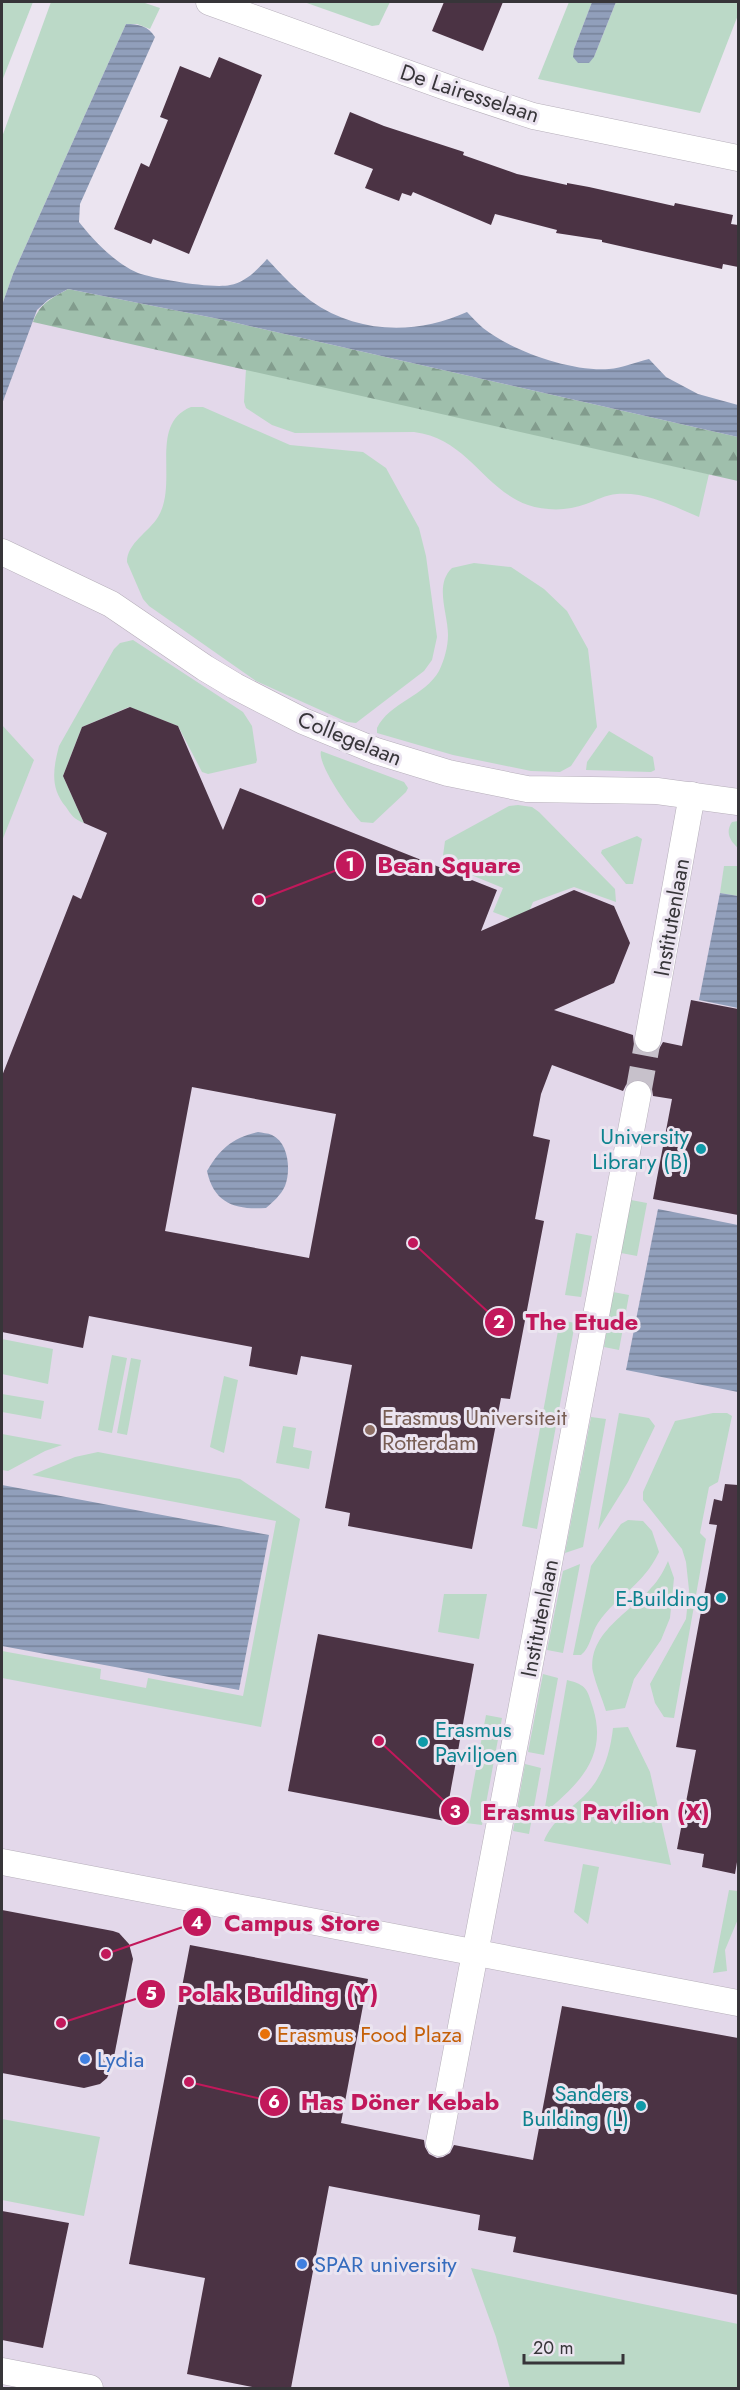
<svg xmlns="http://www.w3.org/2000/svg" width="740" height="2390" font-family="Jost,sans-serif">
	<defs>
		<pattern id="forest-firs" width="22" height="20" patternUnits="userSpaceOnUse" patternTransform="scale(1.5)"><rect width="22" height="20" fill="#9fbfac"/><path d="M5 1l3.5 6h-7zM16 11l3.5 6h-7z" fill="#829c8d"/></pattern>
		<pattern id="water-rules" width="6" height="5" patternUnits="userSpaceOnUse" patternTransform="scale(1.5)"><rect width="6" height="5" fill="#919fbb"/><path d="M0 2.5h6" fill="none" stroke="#778299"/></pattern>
	</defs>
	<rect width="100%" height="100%" fill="#ebe4f0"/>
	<path fill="#e3d8ea" d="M2,297l736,175v1916h-736z"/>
	<g fill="#bbd9c7">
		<path d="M2,2h31l-31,79z"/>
		<path d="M51,2h91l18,6 -10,21 -13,-5h-11l-113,250 -11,31v-168z"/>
		<path d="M304,2h86l-11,23 -7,1z"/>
		<path d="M569,2h23l-18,47 20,8 22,-55h122v13l-38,98 -162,-34z"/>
		<path d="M246,369l463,105 -10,43c-27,-11 -51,-25 -82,-23 -12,1 -20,6 -31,10 -18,7 -40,7 -58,1 -45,-16 -60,-66 -114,-73l-119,1 -23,-8 -26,-17 -2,-6z"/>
		<path d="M191,407h12l87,38 73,7 23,16 33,60 7,28 11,81 -5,23 -8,11 -68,52 -9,-1 -91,-41 -107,-75 -6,-7 -16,-37c0,-19 22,-30 31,-45 21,-34 -10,-93 33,-110z"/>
		<path d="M474,563l37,4 33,22 23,22 21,38 9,78 -26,39 -11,6 -29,-1 -78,-16 -76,-22v-5c12,-25 48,-32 62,-57 5,-10 9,-24 9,-36 0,-22 -14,-50 4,-67z"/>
		<path d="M133,640l110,72 9,14 5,34 -1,3 -48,11 -6,-2 -24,-46 -49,-19 -47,20 -19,49 21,47c-9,-3 -13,-8 -18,-16 -16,-19 -13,-38 -7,-61l55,-97 6,-6z"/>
		<path d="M2,725l32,35 -32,81z"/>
		<path d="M609,731l44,26 2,13 -4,2 -65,-2 1,-8z"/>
		<path d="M321,751l83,31 4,6 -2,4 -33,31 -12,-1c-11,-11 -44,-58 -40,-71z"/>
		<path d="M518,805l14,2 7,5 76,77 1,13 -42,-15 -41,15 -9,22 -31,-12 10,-24 -61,-25 3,-22 64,-35z"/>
		<path d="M738,821v27c-8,-7 -13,-16 -6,-26z"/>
		<path d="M637,836l5,3 -9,45h-7l-25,-31 1,-3z"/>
		<path d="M724,866h14v30l-18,-3z"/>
		<path d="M631,1200l16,3 -10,53 -16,-3z"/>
		<path d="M576,1233l16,3 -11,61 -16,-2z"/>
		<path d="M613,1292l16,3 -10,55 -15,-3z"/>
		<path d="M560,1320l15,3 -38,206 -15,-3z"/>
		<path d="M2,1339l51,10 -5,35 -46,-10z"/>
		<path d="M112,1355l15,3 -15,75 -14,-3z"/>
		<path d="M131,1358l10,2 -14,75 -10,-2z"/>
		<path d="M224,1376l14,4 -14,73 -14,-6z"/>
		<path d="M2,1394l42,7 -3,18 -39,-7z"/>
		<path d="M619,1413l30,5 6,8 -27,56 -30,48z"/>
		<path d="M713,1413h14l5,3 -14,66 -9,5 -9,46 6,6 -32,179 -10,-1 -9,-14 -5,-19 36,-65 3,-29 -3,-28 -4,-13 -39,-49v-8l32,-71z"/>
		<path d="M591,1417l15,2 -23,128 -18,6z"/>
		<path d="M283,1426l13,2 -3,19 19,4 -3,18 -33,-6z"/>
		<path d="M2,1434l60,11 -17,6 -37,20 -6,-1z"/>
		<path d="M98,1452l142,27 60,40 -39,208 -259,-49v-27l99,18 -1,10 46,9 2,-10 95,18 33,-175 -244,-46 43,-18z"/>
		<path d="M628,1520l15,1 9,10 7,21c-16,34 -41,42 -61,71 -7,10 -7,24 -17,32h-8l18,-89 30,-42z"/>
		<path d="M668,1561l6,17 -4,40 -9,22 -27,39 -9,29 -19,3c-4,-13 -10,-26 -13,-39 -6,-39 38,-60 58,-84 8,-8 13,-18 17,-27z"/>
		<path d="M580,1564l-17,89 -16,-3 16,-79z"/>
		<path d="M444,1594h43l-8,45 -41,-7z"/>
		<path d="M543,1674l15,4 -14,77 -16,-3z"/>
		<path d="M567,1680c20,5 20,9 26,28 15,49 -14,76 -49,105z"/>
		<path d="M486,1715l16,3 -20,107 -16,-2z"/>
		<path d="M628,1727l22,45 21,93 -127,-24c8,-20 24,-30 40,-45 19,-19 26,-42 29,-68z"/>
		<path d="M525,1764l16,4 -12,66 -16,-3z"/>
		<path d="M583,1864l16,3 -11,57 -14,-12z"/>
		<path d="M729,1890l9,1v28l-13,31 2,21 -14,2z"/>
		<path d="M2,2119l98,18 -16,79 -82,-16z"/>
		<path d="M471,2268l267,56v64h-228l-14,-51z"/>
	</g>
	<path fill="url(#forest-firs)" d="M68,289l151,30 519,118v44l-705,-159c7,-19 19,-24 35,-33z"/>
	<g fill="url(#water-rules)">
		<path d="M592,2h24l-22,55 -5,6h-11l-5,-6 1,-8z"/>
		<path d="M126,24c13,0 22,2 29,13l-75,167 -1,18c14,18 37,42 59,51 17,6 75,16 92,12 16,-3 27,-15 37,-26 14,15 28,30 44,42 47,33 105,34 156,11 5,5 10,11 16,16 29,23 89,44 126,41 13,-1 27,-7 40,-10l17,18 32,17 40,11v32l-519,-118 -151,-30 -20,11 -11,10 -35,94v-99l11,-31z"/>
		<path d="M720,893l18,3v112l-39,-8z"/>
		<path d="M258,1132c4,1 10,1 14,3 17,8 19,36 13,51 -4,9 -12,16 -19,22 -30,2 -52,-4 -59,-37 13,-22 25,-33 51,-39z"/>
		<path d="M658,1209l80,16v167l-112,-22z"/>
		<path d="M2,1485l267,50 -30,155 -237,-44z"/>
	</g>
	<g fill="#4b3344" fill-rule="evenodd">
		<path d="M444,2h59l-20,49 -51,-20z"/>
		<path d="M219,57l43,18 -73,179 -36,-15 -2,5 -37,-15 27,-66 8,4 19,-47 -8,-3 20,-51 30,12z"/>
		<path d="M350,112l34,14 80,26 -1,3 54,19 50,11v-2l22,4 85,19 1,-3 58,12 -2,9 7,1v42l-15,-3 -1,5 -120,-27v-2l-46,-7 1,-3 -62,-16 -4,11 -78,-33 -2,4 -9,-3 -3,8 -34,-13 8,-19 -39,-15z"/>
		<path d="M130,707l48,19 45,104 17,-42 257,102 -16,41 93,-41 40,16 16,37 -16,40 -60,27 79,25 1,10 5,6 7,3 8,-1 5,-4 4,-7 19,4 9,-46 47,9v206l-85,-16 19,-100 -19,-3 -1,-7 -5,-7 -6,-3 -8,1 -7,5 -3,6 -71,-26 -11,29 -8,42 17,4 -15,79 9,2 -34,178 -9,-1 -29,151 -124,-23 2,-13 -25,-5 27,-143 -51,-9 -4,19 -48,-9 3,-19 -163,-31 -6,32 -81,-16v-256l71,-181 8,4 26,-66 -23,-10 -21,-47 19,-49zM192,1087l144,27 -27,144 -144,-27z"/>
		<path d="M725,1484l13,1v371l-3,18 -33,-7 2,-13 -27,-5 19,-99 -20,-3 41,-222 -8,-1 5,-25 8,2z"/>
		<path d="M318,1634l156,30 -29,157 -157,-30z"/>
		<path d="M2,1910l111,21 6,2 10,11 4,15 -21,108 -5,11 -7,6 -16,4 -82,-15z"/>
		<path d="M190,1945l178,34 -27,144 83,17 1,7 4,7 8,4 6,-1 7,-4 4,-8 79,15 29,-154 176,32v257l-225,-43 3,-15 -38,-7 2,-15 -151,-29 -38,202h-34l-70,-14 18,-96 -76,-14z"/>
		<path d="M2,2211l67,12 -26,125 -41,-8z"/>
	</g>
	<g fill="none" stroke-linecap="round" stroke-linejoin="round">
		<path stroke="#c7c1cb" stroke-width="26" stroke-dasharray="26 13" stroke-linecap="butt" d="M638,1094l10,-55"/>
		<defs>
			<g id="street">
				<path d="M209,2l248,89 76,25 205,42"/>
				<path d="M2,552l109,52 94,64 30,18 68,35 73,30 72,22 79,16 130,2 81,11"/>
				<path d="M648,1039l44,-244"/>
				<path d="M2,1862l736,141"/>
				<path d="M439,2143l199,-1049"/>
				<path d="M2,2371l88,17"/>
			</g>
		</defs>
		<use href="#street" stroke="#b6afba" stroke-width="27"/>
		<use href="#street" stroke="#fff" stroke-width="26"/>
	</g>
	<g fill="#0f9aa8" stroke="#ebe4f0" stroke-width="2">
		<circle cx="701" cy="1149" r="6"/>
		<circle cx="721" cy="1598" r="6"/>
		<circle cx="423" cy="1742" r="6"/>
		<circle cx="641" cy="2106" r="6"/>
	</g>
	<circle fill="#8d6e63" stroke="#ebe4f0" stroke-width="2" cx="370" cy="1430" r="6"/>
	<circle fill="#e8710a" stroke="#ebe4f0" stroke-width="2" cx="265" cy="2034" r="6"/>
	<g fill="#3f7fe0" stroke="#ebe4f0" stroke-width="2">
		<circle cx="85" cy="2059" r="6"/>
		<circle cx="302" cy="2264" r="6"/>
	</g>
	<g text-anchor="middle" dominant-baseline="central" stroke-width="6" stroke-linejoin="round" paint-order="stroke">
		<g font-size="22" fill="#373539" stroke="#ebe4f0">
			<text transform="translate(470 93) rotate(18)">De Lairesselaan</text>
			<text transform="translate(350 738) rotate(22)">Collegelaan</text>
			<text transform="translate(671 917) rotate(-80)">Institutenlaan</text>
			<text transform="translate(539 1618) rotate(-79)">Institutenlaan</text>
		</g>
		<g font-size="22" fill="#0d838f" stroke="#ebe4f0" text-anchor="end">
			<text x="689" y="1136">University<tspan x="689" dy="25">Library (B)</tspan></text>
			<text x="709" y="1598">E-Building</text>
			<text x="435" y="1729" text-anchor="start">Erasmus<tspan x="435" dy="25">Paviljoen</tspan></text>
			<text x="629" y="2093">Sanders<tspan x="629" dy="25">Building (L)</tspan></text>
		</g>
		<g font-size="22" fill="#785e54" stroke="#ebe4f0" text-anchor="start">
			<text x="382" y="1417">Erasmus Universiteit<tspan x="382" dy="25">Rotterdam</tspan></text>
		</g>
		<g font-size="22" fill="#c56008" stroke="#ebe4f0" text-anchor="start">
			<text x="277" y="2034">Erasmus Food Plaza</text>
		</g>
		<g font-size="22" fill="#366cbe" stroke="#ebe4f0" text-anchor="start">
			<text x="97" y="2059">Lydia</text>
			<text x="314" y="2264">SPAR university</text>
		</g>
	</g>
	<path fill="none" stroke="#c2185b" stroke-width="2" d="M259 900L350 865M413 1243L499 1322M379 1741L455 1811M106 1954L197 1922M61 2023L151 1994M189 2082L274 2102"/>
	<g fill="#c2185b" stroke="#ebe4f0" stroke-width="2">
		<circle cx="259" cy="900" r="6"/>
		<circle cx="413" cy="1243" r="6"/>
		<circle cx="379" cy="1741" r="6"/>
		<circle cx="106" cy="1954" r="6"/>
		<circle cx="61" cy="2023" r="6"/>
		<circle cx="189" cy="2082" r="6"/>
		<circle cx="350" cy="865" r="15"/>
		<circle cx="499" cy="1322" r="15"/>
		<circle cx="455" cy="1811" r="15"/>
		<circle cx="197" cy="1922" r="15"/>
		<circle cx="151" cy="1994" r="15"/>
		<circle cx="274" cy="2102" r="15"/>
	</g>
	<g font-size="18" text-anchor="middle" font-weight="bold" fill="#fff">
		<text x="350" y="871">1</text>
		<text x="499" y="1328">2</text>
		<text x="455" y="1818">3</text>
		<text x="197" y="1929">4</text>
		<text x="151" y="2000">5</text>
		<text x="274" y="2108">6</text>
	</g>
	<g font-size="24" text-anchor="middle" font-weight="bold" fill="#c2185b" stroke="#ebe4f0" stroke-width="6" stroke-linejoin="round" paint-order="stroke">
		<text x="449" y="873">Bean Square</text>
		<text x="582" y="1330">The Etude</text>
		<text x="596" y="1820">Erasmus Pavilion (X)</text>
		<text x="302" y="1931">Campus Store</text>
		<text x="278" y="2002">Polak Building (Y)</text>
		<text x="400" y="2110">Has Döner Kebab</text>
	</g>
	<rect width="740" height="2390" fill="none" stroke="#373539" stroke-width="6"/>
	<path d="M524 2354v9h99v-9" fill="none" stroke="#373539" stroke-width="3"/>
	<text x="533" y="2354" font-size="18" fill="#373539" stroke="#ebe4f0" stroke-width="4.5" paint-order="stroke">20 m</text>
</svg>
